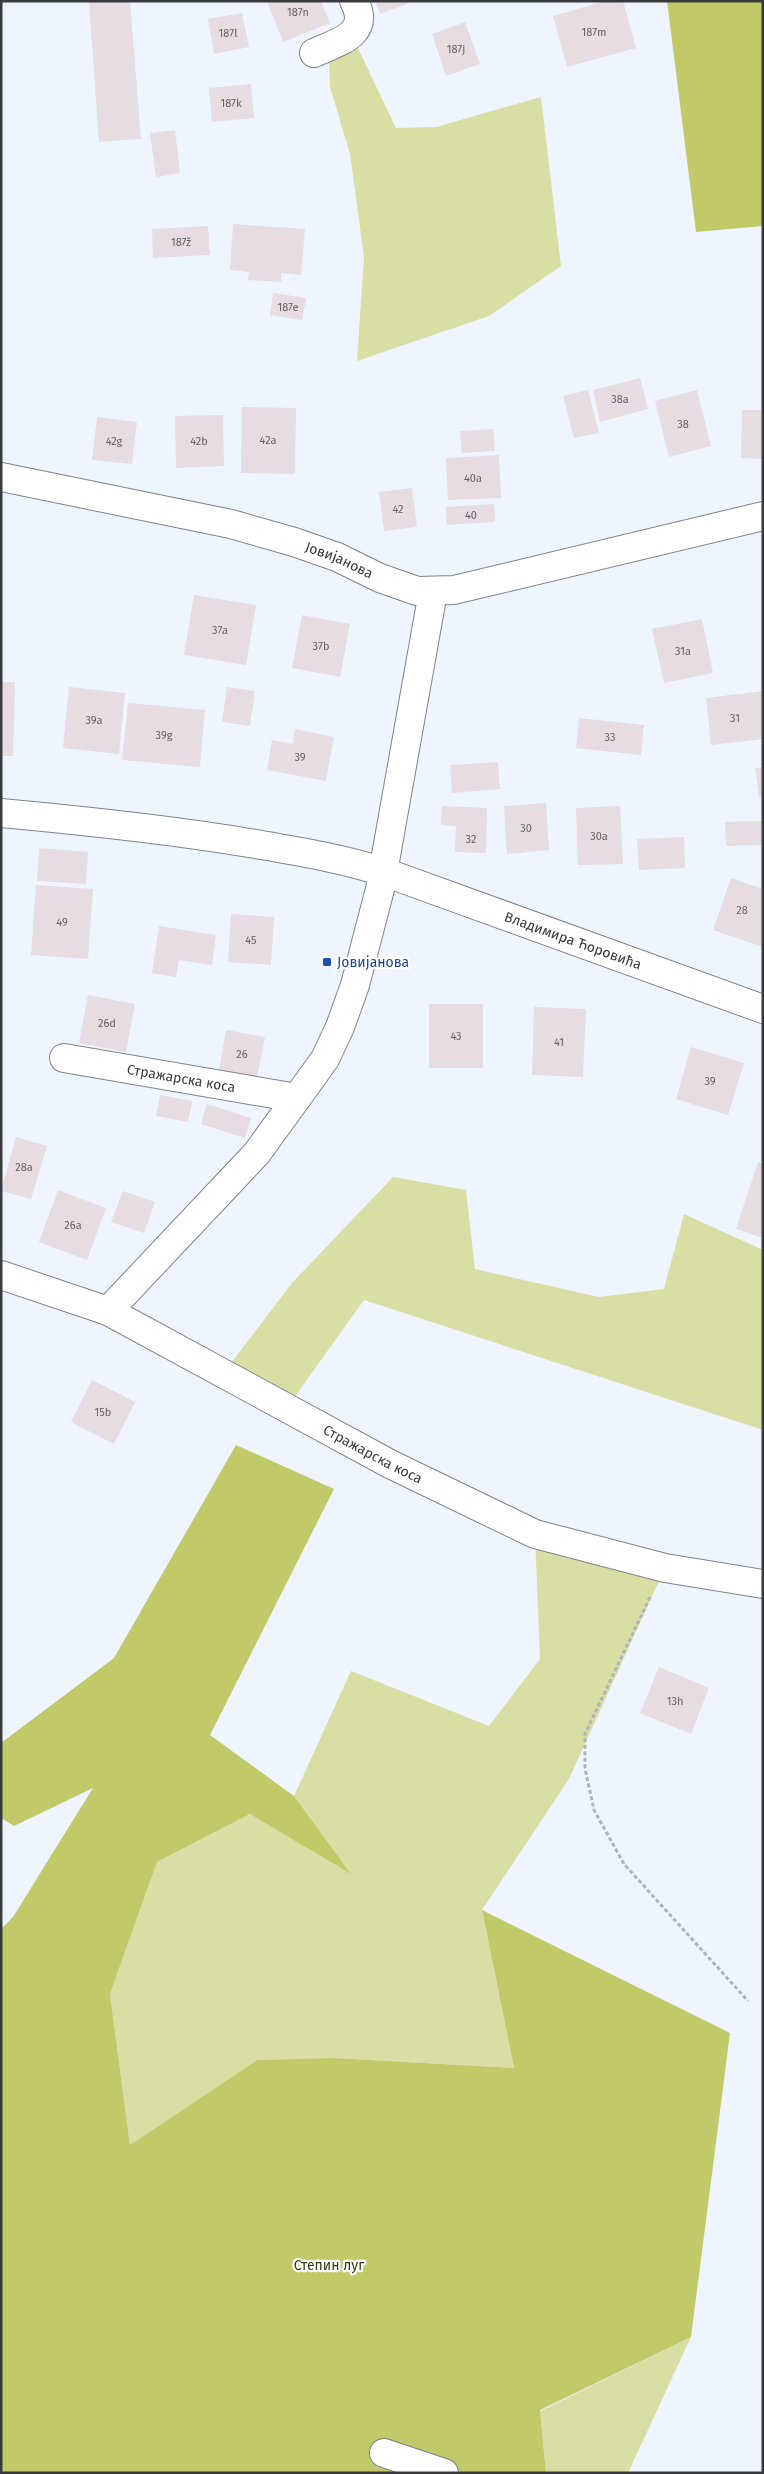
<svg xmlns="http://www.w3.org/2000/svg" width="764" height="2474" font-family="'Fira Sans',sans-serif">
	<rect width="100%" height="100%" fill="#eef5fe"/>
	<g fill="#d9dfa4">
		<path d="M356,44l40,84 40,-1 105,-30 20,169 -72,50 -132,45 7,-104 -14,-103 -20,-67 -1,-30z"/>
		<path d="M393,1177l73,13 9,79 124,28 65,-8 20,-75 79,36v180l-399,-130 -78,109 -64,-34 70,-92z"/>
		<path d="M535,1534l130,34 -96,211 -87,131 32,158 -180,-10 -77,2 -127,85 -20,-151 47,-132 93,-48 100,59 -56,-77 57,-125 138,55 51,-67z"/>
		<path d="M691,2337l-63,136h-82l-6,-62z"/>
	</g>
	<g fill="#c1c968">
		<path d="M667,1h96v225l-67,6z"/>
		<path d="M236,1445l98,44 -124,246 84,61 57,78 -101,-60 -93,48 -47,132 20,151 127,-85 77,-2 180,10 -32,-158 248,123 -39,304 -151,73 6,63h-545v-544l12,-12 80,-129 -79,38 -13,-8v-75l113,-85z"/>
	</g>
	<g fill="#e7dce2">
		<path d="M89,1h41l11,138 -42,3z"/>
		<path d="M267,1h54l9,22 -47,19z"/>
		<path d="M375,1h32v3l-27,10z"/>
		<path d="M605,1h18l13,47 -69,19 -14,-51z"/>
		<path d="M242,13l7,34 -35,7 -6,-35z"/>
		<path d="M465,22l15,42 -34,12 -14,-42z"/>
		<path d="M251,84l3,34 -42,4 -3,-34z"/>
		<path d="M175,130l5,43 -24,4 -6,-44z"/>
		<path d="M233,224l72,5 -4,46 -20,-2v9l-33,-2 1,-8 -19,-2z"/>
		<path d="M208,226l2,29 -57,3 -1,-29z"/>
		<path d="M273,293l33,5 -4,22 -32,-5z"/>
		<path d="M640,378l8,31 -48,13 -7,-32z"/>
		<path d="M588,390l11,43 -25,5 -11,-42z"/>
		<path d="M697,390l14,56 -42,11 -14,-56z"/>
		<path d="M242,407l54,1 -1,66 -54,-1z"/>
		<path d="M742,410h21v49l-22,-1z"/>
		<path d="M223,415l1,51 -48,2 -1,-52z"/>
		<path d="M97,417l40,5 -5,42 -40,-4z"/>
		<path d="M493,429l2,22 -33,2 -2,-22z"/>
		<path d="M499,455l2,43 -53,2 -2,-42z"/>
		<path d="M412,488l5,39 -33,4 -5,-39z"/>
		<path d="M494,504l1,18 -48,3 -1,-18z"/>
		<path d="M194,595l62,10 -10,60 -62,-10z"/>
		<path d="M302,615l48,9 -10,53 -48,-9z"/>
		<path d="M702,619l11,54 -49,10 -12,-54z"/>
		<path d="M1,682h14l-2,74h-12z"/>
		<path d="M69,687l56,6 -6,61 -56,-6z"/>
		<path d="M227,687l28,4 -5,35 -28,-4z"/>
		<path d="M763,691v48l-52,6 -5,-47z"/>
		<path d="M128,703l77,7 -5,57 -78,-7z"/>
		<path d="M579,718l65,7 -3,30 -65,-7z"/>
		<path d="M295,729l39,8 -8,44 -59,-11 5,-30 21,4z"/>
		<path d="M498,762l2,27 -48,4 -2,-28z"/>
		<path d="M763,767v30l-4,1 -4,-30z"/>
		<path d="M546,803l3,47 -42,4 -3,-48z"/>
		<path d="M442,806l45,2 -1,45 -31,-1 1,-26 -15,-1z"/>
		<path d="M620,806l3,58 -45,1 -2,-57z"/>
		<path d="M763,821v24l-37,1 -1,-24z"/>
		<path d="M684,837l1,31 -46,2 -2,-31z"/>
		<path d="M39,848l49,4 -2,32 -49,-3z"/>
		<path d="M731,878l32,11v58l-50,-17z"/>
		<path d="M36,885l57,4 -5,70 -57,-4z"/>
		<path d="M231,914l43,3 -3,48 -43,-3z"/>
		<path d="M159,926l57,9 -4,30 -33,-5 -3,17 -24,-4z"/>
		<path d="M88,995l47,9 -9,48 -47,-9z"/>
		<rect x="429" y="1004" width="54" height="64"/>
		<path d="M534,1007l52,2 -3,68 -51,-2z"/>
		<path d="M226,1030l39,7 -8,40 -38,-7z"/>
		<path d="M691,1047l53,16 -16,52 -52,-16z"/>
		<path d="M160,1095l32,6 -4,21 -32,-6z"/>
		<path d="M207,1104l44,14 -6,20 -44,-14z"/>
		<path d="M16,1137l31,9 -16,53 -30,-8z"/>
		<path d="M758,1162l5,2v74l-27,-9z"/>
		<path d="M58,1190l48,18 -19,52 -48,-18z"/>
		<path d="M123,1191l32,11 -11,31 -33,-11z"/>
		<path d="M92,1380l43,22 -21,42 -43,-22z"/>
		<path d="M659,1667l50,21 -18,46 -51,-21z"/>
	</g>
	<g fill="none" stroke-linecap="round" stroke-linejoin="round">
		<defs>
			<g id="minor">
				<path d="M314,53c23,-11 58,-18 40,-52"/>
				<path id="s1" d="M1,477l230,47 63,18 43,15 43,21 37,13 37,-1 309,-74"/>
				<path id="s2" d="M1,813c87,8 174,17 260,32 42,7 82,14 123,27l379,137"/>
				<path id="s3" d="M64,1058l233,40"/>
				<path id="s4" d="M1,1275l107,36 282,153 145,70 130,34 98,16"/>
				<path d="M108,1311l149,-158 68,-94 15,-32 15,-42 25,-96 53,-297"/>
				<path d="M384,2453l60,20"/>
			</g>
		</defs>
		<use href="#minor" stroke="#7e848c" stroke-width="30"/>
		<path stroke="#aeb4bb" stroke-width="3" stroke-dasharray="4 2.5" stroke-linecap="butt" d="M650,1597l-65,137v34l9,42 30,54 124,137"/>
		<use href="#minor" stroke="#fff" stroke-width="28"/>
	</g>
	<rect fill="#1a4fb4" stroke="#fff" stroke-width="2" x="322" y="957" width="10" height="10" rx="2.5"/>
	<g text-anchor="middle" dominant-baseline="central" stroke-width="4.5" stroke-linejoin="round" paint-order="stroke">
		<g font-size="11" fill="#646368">
			<text x="298" y="12">187n</text>
			<text x="594" y="32">187m</text>
			<text x="228" y="33">187l</text>
			<text x="456" y="49">187j</text>
			<text x="231" y="103">187k</text>
			<text x="181" y="242">187ž</text>
			<text x="288" y="307">187e</text>
			<text x="620" y="399">38a</text>
			<text x="683" y="424">38</text>
			<text x="268" y="440">42a</text>
			<text x="114" y="441">42g</text>
			<text x="199" y="441">42b</text>
			<text x="473" y="478">40a</text>
			<text x="398" y="509">42</text>
			<text x="471" y="515">40</text>
			<text x="220" y="630">37a</text>
			<text x="321" y="646">37b</text>
			<text x="683" y="651">31a</text>
			<text x="735" y="718">31</text>
			<text x="94" y="720">39a</text>
			<text x="164" y="735">39g</text>
			<text x="610" y="737">33</text>
			<text x="300" y="757">39</text>
			<text x="526" y="828">30</text>
			<text x="599" y="836">30a</text>
			<text x="471" y="839">32</text>
			<text x="742" y="910">28</text>
			<text x="62" y="922">49</text>
			<text x="251" y="940">45</text>
			<text x="107" y="1023">26d</text>
			<text x="456" y="1036">43</text>
			<text x="559" y="1042">41</text>
			<text x="242" y="1054">26</text>
			<text x="710" y="1081">39</text>
			<text x="24" y="1167">28a</text>
			<text x="73" y="1225">26a</text>
			<text x="103" y="1412">15b</text>
			<text x="675" y="1701">13h</text>
		</g>
		<g font-size="14" fill="#393b3f" stroke="#fff">
			<text stroke="none"><textPath href="#s1" startOffset="349">Јовијанова</textPath></text>
			<text stroke="none"><textPath href="#s2" startOffset="589">Владимира Ћоровића</textPath></text>
			<text stroke="none"><textPath href="#s3" startOffset="119">Стражарска коса</textPath></text>
			<text stroke="none"><textPath href="#s4" startOffset="414">Стражарска коса</textPath></text>
		</g>
		<g font-size="14" fill="#164399" stroke="#fff" text-anchor="start">
			<text x="337" y="962">Јовијанова</text>
		</g>
		<g font-size="14" fill="#373a10" stroke="#fff">
			<text x="329" y="2265">Степин луг</text>
		</g>
	</g>
	<rect width="764" height="2474" fill="none" stroke="#393b3f" stroke-width="5"/>
</svg>
